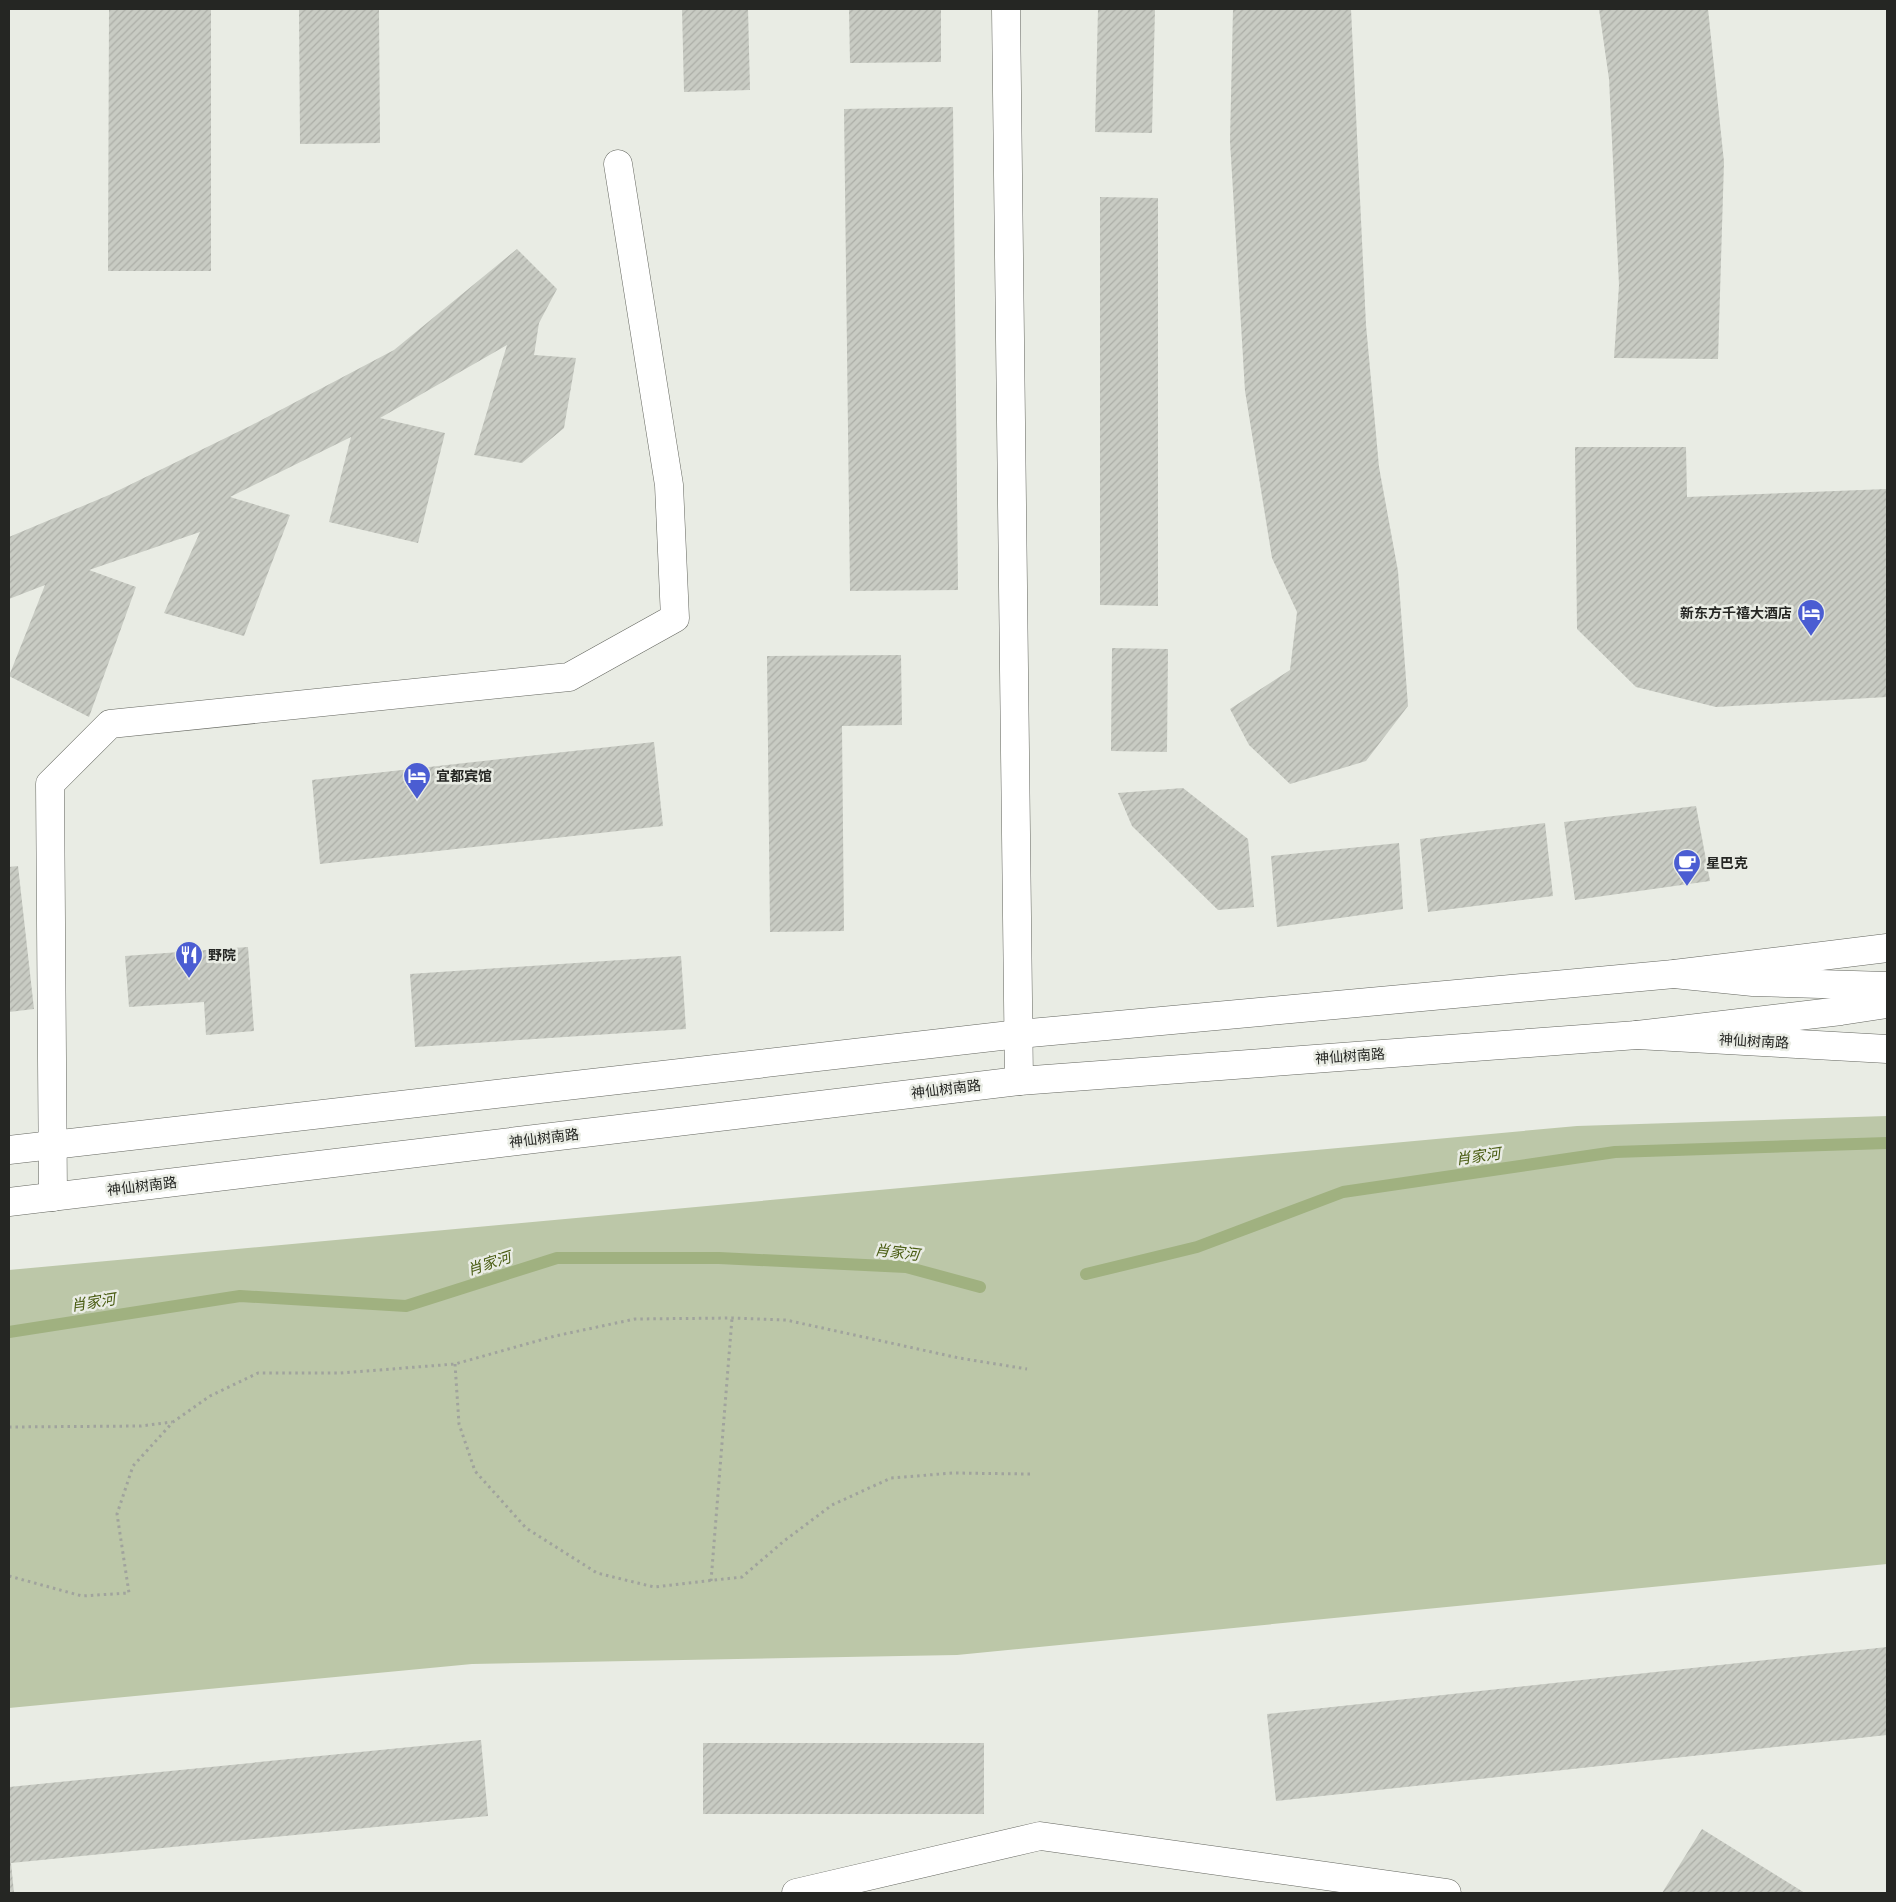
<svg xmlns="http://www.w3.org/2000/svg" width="1896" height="1902" font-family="'Space Grotesk','Noto Sans SC',sans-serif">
	<defs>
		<pattern id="building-hatch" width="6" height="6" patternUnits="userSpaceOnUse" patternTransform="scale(1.25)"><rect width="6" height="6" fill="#c8cbc3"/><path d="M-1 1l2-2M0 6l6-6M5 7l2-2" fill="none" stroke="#acaea7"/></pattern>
	</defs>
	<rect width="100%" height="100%" fill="#e9ece4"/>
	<path fill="#bcc7a8" d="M1887,1116v448l-930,91 -485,9 -463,44v-438l1568,-144z"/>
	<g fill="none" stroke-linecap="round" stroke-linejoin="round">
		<g stroke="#a0b180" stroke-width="12">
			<path d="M1086,1274l111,-27 146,-55 272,-40 272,-9"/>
			<path d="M9,1332l231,-36 166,10 151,-48h162l187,9 74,20"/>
		</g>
	</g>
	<g fill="url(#building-hatch)">
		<path d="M109,9h102v262h-103z"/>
		<path d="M299,9h80l1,134 -80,1z"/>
		<path d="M682,9h66l2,81 -66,2z"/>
		<path d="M849,9h92v53l-91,1z"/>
		<path d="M1098,9h57l-3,124 -57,-1z"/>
		<path d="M1233,9h118l15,316 13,142 19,104 10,135 -42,55 -76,23 -41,-39 -19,-36 60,-39 7,-58 -25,-54 -27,-167 -15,-250z"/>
		<path d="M1599,9h109l16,153 -6,197 -104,-1 5,-73 -10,-206z"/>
		<path d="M953,107l5,483 -108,1 -6,-482z"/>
		<path d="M1100,197l58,1v408l-58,-1z"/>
		<path d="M517,249l40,40 -18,34 -5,32 42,3 -12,70 -42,35 -48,-8 33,-110 -127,73 65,15 -27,110 -89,-21 22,-85 -121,60 60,18 -46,121 -80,-23 36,-81 -111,38 47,17 -47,130 -80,-41 36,-91 -36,14v-62l100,-42 141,-69 144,-76z"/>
		<path d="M1575,447h111l1,50 200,-8v208l-171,10 -80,-20 -59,-58z"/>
		<path d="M1112,648l56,1 -1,103 -56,-1z"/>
		<path d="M901,655l1,70 -60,1 2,205 -74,1 -3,-276z"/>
		<path d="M654,742l9,84 -343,38 -8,-84z"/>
		<path d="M1183,788l65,51 6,68 -36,3 -86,-84 -14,-33z"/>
		<path d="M1696,806l14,75 -135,19 -11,-78z"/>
		<path d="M1545,823l8,73 -125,16 -8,-73z"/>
		<path d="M1399,843l4,66 -126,18 -6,-71z"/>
		<path d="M18,866l16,143 -25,3v-145z"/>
		<path d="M248,947l6,84 -48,4 -2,-33 -75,5 -4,-51z"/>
		<path d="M681,956l5,73 -271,18 -5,-73z"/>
		<path d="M1887,1647v88l-611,66 -9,-87z"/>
		<path d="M481,1740l7,76 -477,47 3,30h-5v-106z"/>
		<rect x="703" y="1743" width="281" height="71"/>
		<path d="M1702,1829l103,64h-143z"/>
	</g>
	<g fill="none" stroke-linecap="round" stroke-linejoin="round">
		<defs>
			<g id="street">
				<path d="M1006,9l13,1072"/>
				<path d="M53,1197l-3,-413 60,-60 459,-47 106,-59 -6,-133 -51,-321"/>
				<path d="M796,1893l244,-57 407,57"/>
			</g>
			<g id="secondary">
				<path d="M9,1150l1010,-116 655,-60 213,-26"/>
				<path d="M9,1202l1010,-121 618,-46 250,14"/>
			</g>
			<g id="highway">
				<path d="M1674,974l79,8 134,4"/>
				<path d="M1637,1035l204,-24 46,-7"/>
			</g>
		</defs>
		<use href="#street" stroke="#64665f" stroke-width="29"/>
		<use href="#secondary" stroke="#64665f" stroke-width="29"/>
		<use href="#highway" stroke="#64665f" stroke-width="29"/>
		<g stroke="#a0a39d" stroke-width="3" stroke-dasharray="2.5 4" stroke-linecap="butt">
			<path d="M455,1364l4,60 16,47 51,57 71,45 57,14 88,-10 42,-36 48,-36 59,-27 62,-5 77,1"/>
			<path d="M9,1427l132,-1 31,-4"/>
			<path d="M9,1576l73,20 47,-3 -12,-79 16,-48 40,-44 37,-26 48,-23h82l115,-9 100,-28 80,-17 97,-1 54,2 173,38 68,11"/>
			<path d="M711,1581l21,-263"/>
		</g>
		<use href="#street" stroke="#fff" stroke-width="28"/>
		<use href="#secondary" stroke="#fff" stroke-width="28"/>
		<use href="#highway" stroke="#fff" stroke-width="28"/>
	</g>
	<defs>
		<symbol id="hotel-pin" viewBox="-11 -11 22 30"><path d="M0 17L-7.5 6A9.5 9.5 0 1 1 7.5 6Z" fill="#4b5dd2" stroke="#e9ece4"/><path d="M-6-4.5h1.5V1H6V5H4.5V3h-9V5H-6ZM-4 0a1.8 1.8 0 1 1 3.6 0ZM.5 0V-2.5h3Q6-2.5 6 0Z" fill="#fff"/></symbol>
		<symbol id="cafe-pin" viewBox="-11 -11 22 30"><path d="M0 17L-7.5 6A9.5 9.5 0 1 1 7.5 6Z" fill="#4b5dd2" stroke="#e9ece4"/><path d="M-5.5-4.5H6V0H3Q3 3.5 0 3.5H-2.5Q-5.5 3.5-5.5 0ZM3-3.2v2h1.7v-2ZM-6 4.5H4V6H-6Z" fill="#fff"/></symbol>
		<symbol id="restaurant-pin" viewBox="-11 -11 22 30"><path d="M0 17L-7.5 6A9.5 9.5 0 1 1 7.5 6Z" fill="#4b5dd2" stroke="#e9ece4"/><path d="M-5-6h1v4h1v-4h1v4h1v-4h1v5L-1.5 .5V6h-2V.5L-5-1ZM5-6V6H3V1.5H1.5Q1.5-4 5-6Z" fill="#fff"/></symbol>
	</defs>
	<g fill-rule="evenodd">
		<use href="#hotel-pin" x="1795" y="597" width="32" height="43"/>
		<use href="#hotel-pin" x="401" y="760" width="32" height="43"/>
		<use href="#cafe-pin" x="1671" y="847" width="32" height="43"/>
		<use href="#restaurant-pin" x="173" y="939" width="32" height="43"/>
	</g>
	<g text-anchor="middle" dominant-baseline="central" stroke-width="5" stroke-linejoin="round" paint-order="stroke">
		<g font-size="14" font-weight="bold" fill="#252623" stroke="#e9ece4" text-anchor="start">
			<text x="1792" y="613" text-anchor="end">新东方千禧大酒店</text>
			<text x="436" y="776">宜都宾馆</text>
			<text x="1706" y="863">星巴克</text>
			<text x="208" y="955">野院</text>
		</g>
		<g font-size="14" fill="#252623" stroke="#e9ece4">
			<text transform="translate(1754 1041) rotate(3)">神仙树南路</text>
			<text transform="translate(1350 1056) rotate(-4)">神仙树南路</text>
			<text transform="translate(946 1089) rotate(-7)">神仙树南路</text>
			<text transform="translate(544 1138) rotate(-7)">神仙树南路</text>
			<text transform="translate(142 1186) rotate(-7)">神仙树南路</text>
		</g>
		<g font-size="15" font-style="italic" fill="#495c12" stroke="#e9ece4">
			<text transform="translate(1478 1156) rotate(-8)">肖家河</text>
			<text transform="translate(897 1252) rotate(7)">肖家河</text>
			<text transform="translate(489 1263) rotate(-18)">肖家河</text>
			<text transform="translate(93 1302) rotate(-9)">肖家河</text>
		</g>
	</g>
	<rect width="1896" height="1902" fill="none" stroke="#252623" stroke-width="20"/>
</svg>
